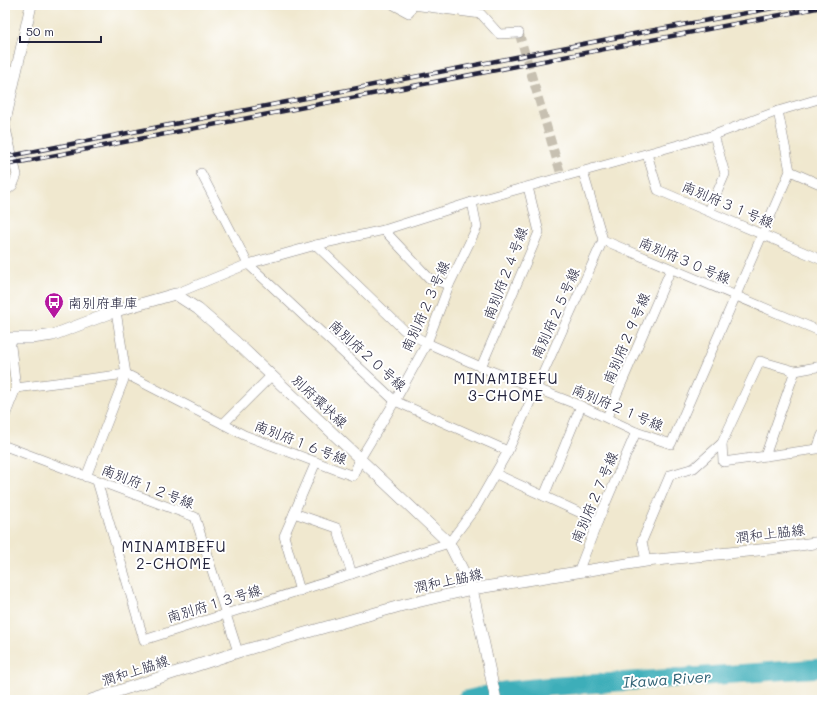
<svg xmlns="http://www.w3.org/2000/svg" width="827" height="705" font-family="Mali,'Klee One',sans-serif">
	<rect width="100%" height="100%" fill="#fff"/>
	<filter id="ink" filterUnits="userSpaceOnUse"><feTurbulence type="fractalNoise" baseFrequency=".025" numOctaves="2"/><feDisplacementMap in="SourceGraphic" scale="8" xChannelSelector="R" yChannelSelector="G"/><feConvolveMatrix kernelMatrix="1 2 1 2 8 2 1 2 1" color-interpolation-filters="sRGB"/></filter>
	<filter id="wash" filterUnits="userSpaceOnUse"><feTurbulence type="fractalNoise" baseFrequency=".012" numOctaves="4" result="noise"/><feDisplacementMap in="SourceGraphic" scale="16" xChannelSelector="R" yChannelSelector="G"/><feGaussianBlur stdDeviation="0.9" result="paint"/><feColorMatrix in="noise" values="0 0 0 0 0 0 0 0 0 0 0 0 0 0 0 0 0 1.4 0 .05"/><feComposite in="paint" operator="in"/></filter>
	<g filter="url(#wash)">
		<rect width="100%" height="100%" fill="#f0e8cf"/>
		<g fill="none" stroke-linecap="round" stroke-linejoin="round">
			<path stroke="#3eaeb9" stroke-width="19" d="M466,700l38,-9 40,-4 278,-19"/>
		</g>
	</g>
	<g filter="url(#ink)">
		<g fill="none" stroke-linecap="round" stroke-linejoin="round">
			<path stroke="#c7c0b1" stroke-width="9" stroke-dasharray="9 4.5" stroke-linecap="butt" d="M519,33l43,145"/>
			<defs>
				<g id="minor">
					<path d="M394,5l15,8 4,-8"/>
					<path d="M413,5l68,9 18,20 20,-1"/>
					<path d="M5,125l12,50 -4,10 -8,7"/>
					<path d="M647,154l11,36 164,70"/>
					<path d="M790,171l32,14"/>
					<path d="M583,172l20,68 219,92"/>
					<path d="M201,173l47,91 147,137 113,50"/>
					<path d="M709,211l16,-37 -11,-39"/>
					<path d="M384,230l45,48 20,7"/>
					<path d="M316,245l88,85 23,13 54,24 100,39 55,26 35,12 119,-273 -12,-60"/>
					<path d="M175,294l73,-30 68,-19 68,-15 88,-28 242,-67 64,-24 44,-13"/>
					<path d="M10,338l6,50"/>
					<path d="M481,367l58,-135 -11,-45"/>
					<path d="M5,416l11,-28 110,-14 97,50 48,-48"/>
					<path d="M607,417l64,-148"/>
					<path d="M223,424l21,11 109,41 7,-17 35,-58 32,-58 22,-58 28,-58 -5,-25"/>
					<path d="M722,443l1,19 94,-13 5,-14"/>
					<path d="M5,446l190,71 43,135"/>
					<path d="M765,456l30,-85"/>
					<path d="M496,474l102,47"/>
					<path d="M86,477l40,-103 -10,-63"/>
					<path d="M97,481l47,159 305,-97 27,-36 32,-56 95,-211"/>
					<path d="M544,496l37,-90"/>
					<path d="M294,513l22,-51"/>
					<path d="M646,561l-4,-20 28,-66 24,-7 28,-25 38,-82 35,10 27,-5"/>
					<path d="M578,572l20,-51 38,-89"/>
					<path d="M300,591l-16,-55 10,-23 43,15 15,46"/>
				</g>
				<g id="tertiary">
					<path d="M5,121l26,-116"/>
					<path d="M5,338h27l21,-3 63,-24 59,-17 23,15 38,33 213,201 23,46 24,111"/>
					<path d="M91,700l147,-48 162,-46 72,-17 174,-28 124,-12 52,-7"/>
				</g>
			</defs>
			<use href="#minor" stroke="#898585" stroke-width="10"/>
			<use href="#tertiary" stroke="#898585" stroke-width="12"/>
			<use href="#minor" stroke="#fff" stroke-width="9"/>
			<use href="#tertiary" stroke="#fff" stroke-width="11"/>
			<defs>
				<g id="rail">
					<path d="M5,157l634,-124 150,-28"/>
					<path d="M5,165l817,-158"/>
				</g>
			</defs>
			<use href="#rail" stroke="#22223b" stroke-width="4.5"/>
			<use href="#rail" stroke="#fff" stroke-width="3" stroke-dasharray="9" stroke-linecap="butt"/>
		</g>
	</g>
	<defs>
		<symbol id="bus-pin" viewBox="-11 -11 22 30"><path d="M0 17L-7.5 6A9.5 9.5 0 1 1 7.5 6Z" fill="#b5179e" stroke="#fff"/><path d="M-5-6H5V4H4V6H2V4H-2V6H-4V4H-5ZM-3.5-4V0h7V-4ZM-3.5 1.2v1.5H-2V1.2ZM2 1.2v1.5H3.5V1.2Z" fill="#fff"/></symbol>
	</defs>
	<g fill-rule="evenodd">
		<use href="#bus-pin" x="43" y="291" width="22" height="30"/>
	</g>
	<g text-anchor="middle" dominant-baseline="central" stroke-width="4" stroke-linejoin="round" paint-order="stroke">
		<g font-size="14" fill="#22223b" stroke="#fff">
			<text transform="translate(728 204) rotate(23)">南別府３１号線</text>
			<text transform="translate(685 260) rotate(23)">南別府３０号線</text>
			<text transform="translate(505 273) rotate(-69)">南別府２４号線</text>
			<text transform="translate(425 306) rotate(-66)">南別府２３号線</text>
			<text transform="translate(555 313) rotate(-66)">南別府２５号線</text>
			<text transform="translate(626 338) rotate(-67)">南別府２９号線</text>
			<text transform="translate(368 355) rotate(42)">南別府２０号線</text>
			<text transform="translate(320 401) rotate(43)">別府環状線</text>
			<text transform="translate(618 407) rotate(23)">南別府２１号線</text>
			<text transform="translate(301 442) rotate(21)">南別府１６号線</text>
			<text transform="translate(148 486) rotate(21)">南別府１２号線</text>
			<text transform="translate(594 497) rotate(-67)">南別府２７号線</text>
			<text transform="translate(770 533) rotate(-7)">潤和上脇線</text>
			<text transform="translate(448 580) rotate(-12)">潤和上脇線</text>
			<text transform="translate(214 603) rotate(-17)">南別府１３号線</text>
			<text transform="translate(135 670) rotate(-18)">潤和上脇線</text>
		</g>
		<g font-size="14" fill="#22223b" stroke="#fff" text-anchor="start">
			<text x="68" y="302">南別府車庫</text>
		</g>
		<g font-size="15" letter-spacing="1" fill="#22223b" stroke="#fff">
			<text x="506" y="378">MINAMIBEFU<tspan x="506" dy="17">3-CHOME</tspan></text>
			<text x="174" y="546">MINAMIBEFU<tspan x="174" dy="17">2-CHOME</tspan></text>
		</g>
		<g font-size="15" font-style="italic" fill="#2f6174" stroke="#fff">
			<text transform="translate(667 679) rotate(-4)">Ikawa River</text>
		</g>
	</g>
	<rect width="827" height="705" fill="none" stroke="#fff" stroke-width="20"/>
	<path d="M20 36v6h81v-6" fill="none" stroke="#22223b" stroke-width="2"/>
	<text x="26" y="36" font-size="12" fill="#22223b" stroke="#ffffff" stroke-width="3" paint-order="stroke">50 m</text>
</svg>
